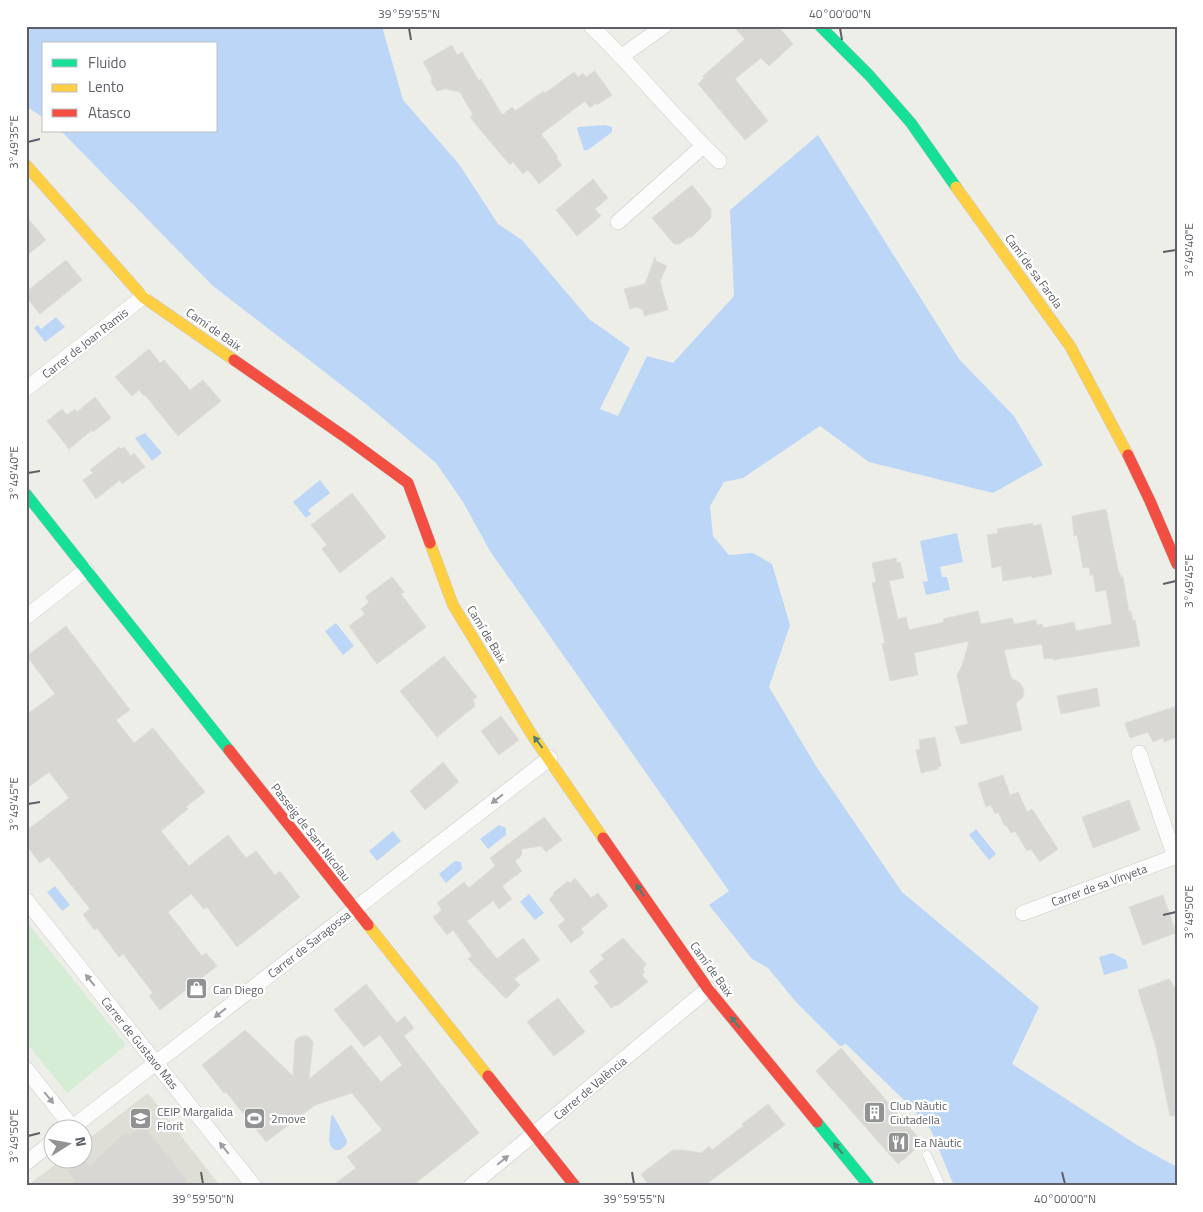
<svg xmlns="http://www.w3.org/2000/svg" width="1203" height="1212" font-family="'Titillium Web',sans-serif">
	<rect width="100%" height="100%" fill="#eeeee8"/>
	<path fill="#dfded6" d="M148,1093l72,93h-193l34,-26h21l1,-17z"/>
	<path fill="#d5ecd5" d="M26,921l100,124 -59,48 -41,-51z"/>
	<g fill="#bcd6f8">
		<path d="M26,26h357v4l20,70 56,64 39,60 24,16 67,79 41,29 -30,61 18,7 29,-60 26,7 61,-67 -4,-86 88,-75 141,224 55,57 29,49 -50,28 -124,-31 -49,-36 -77,52 -19,4 -14,24 3,30 16,19 24,-2 19,11 18,61 -21,62 47,79 86,126 137,115 -27,57 125,81 40,22v19h-223l-23,-56 -27,-30 -58,-56 -6,2 -44,-44 -28,-34 -16,-9 -43,-54 20,-14 -239,-340 -27,-49 -27,-39 -70,-59 -153,-118 -152,-155h155v-87h-172v74l-18,-12z"/>
		<path d="M605,125l7,2v5l-24,18h-4l-7,-21 1,-2z"/>
		<path d="M56,317l9,10 -20,15 -11,-14 4,-3 3,4z"/>
		<path d="M145,433l17,20 -10,8 -17,-23z"/>
		<path d="M320,480l10,13 -22,17 3,4 -5,4 -13,-16z"/>
		<path d="M957,533l6,29 -23,5 2,10h5l3,13 -24,5 -3,-13 5,-1 -8,-40z"/>
		<path d="M336,623l18,23 -11,9 -18,-24z"/>
		<path d="M499,825l7,3v7l-18,14 -8,-10z"/>
		<path d="M976,829l20,25 -7,6 -20,-25z"/>
		<path d="M393,831l8,10 -24,20 -8,-10z"/>
		<path d="M455,861l6,1 1,7 -16,14 -7,-9z"/>
		<path d="M55,886l15,19 -8,6 -15,-19z"/>
		<path d="M529,894l15,19 -9,7 -15,-18z"/>
		<path d="M1112,953l14,7 2,8 -24,7 -5,-18z"/>
		<path d="M333,1115l14,25 -1,5 -6,5h-5l-4,-3 -2,-7 2,-24z"/>
	</g>
	<g fill="#d8d7d3" stroke="#deddd7">
		<path d="M733,26h45l15,18 -24,22 -8,-8 -26,21 33,42 -23,19 -47,-56 6,-6 -1,-2 42,-37z"/>
		<path d="M452,45l5,10 5,-3 17,29 2,-2 21,36 10,-8 3,4 29,-20 1,2 29,-21 4,5 5,-4 3,4 9,-6 17,24 -15,10 -1,-2 -6,5 -5,-7 -44,33 12,16 5,7 -2,1 6,7 -23,19 -11,-14 -5,4 -10,-12 -3,3 -23,-27 -17,-21 3,-2 -13,-23 -15,-3 -8,2 -6,-9 1,-4 -9,-16z"/>
		<path d="M593,179l15,19 -13,11 6,7 -24,20 -21,-26z"/>
		<path d="M692,185l19,24v9l-19,19 -5,1 -7,6h-6l-22,-26z"/>
		<path d="M26,216l20,24 -20,16z"/>
		<path d="M655,257l1,4 11,5 -7,15 8,29 -24,6 -1,-6 -6,-3 -7,2 -6,-20 21,-5z"/>
		<path d="M66,260l16,20 -42,34 -14,-17v-5z"/>
		<path d="M149,349l11,14 4,-3 26,30 13,-10 18,21 -43,35 -33,-41 -1,1 -5,-6 -7,6 -17,-19z"/>
		<path d="M95,397l16,21 -18,14 -1,-2 -23,19 -22,-28 15,-12 5,6 8,-6 2,3z"/>
		<path d="M119,447l2,2 3,-2 7,9 3,-3 11,14 -23,17 -2,-4 -24,19 -13,-19 10,-7 -3,-3z"/>
		<path d="M352,493l34,44 -46,36 -18,-24 5,-4 -16,-20z"/>
		<path d="M1106,509l12,60 3,8h2l6,35 2,-1 2,10 2,-1 5,26 -87,14v-2l-9,1 -2,-15 -38,6 7,28 9,5 4,7 -1,7 -7,6 6,27 -61,14 -6,-17 13,-3 -11,-49 5,-9 7,-25 -55,12 4,22 -28,6 -8,-37 3,-1 -13,-60 4,-1 -4,-19 24,-5 1,5 3,-1 4,16 -15,3 9,38 8,-2 3,13 35,-8 -1,-3 35,-8 3,13 31,-6 2,6 22,-4 1,5 5,-1 1,4 31,-6 2,9 36,-7 -6,-34 -10,2 -3,-17h-3l-1,-8 -6,1 -6,-33 -3,1 -2,-20z"/>
		<path d="M1033,523v3l8,-2 11,50 -20,4v-2l-29,5 -2,-15 -9,2 -5,-33 11,-2 -1,-4z"/>
		<path d="M392,577l12,15 -3,2 25,33 -49,37 -28,-38 16,-12 -4,-5 8,-7 -4,-5z"/>
		<path d="M66,626l64,84 -14,10 18,23 19,-15 52,64 -19,15 2,2 -27,22 28,35 39,-31 18,23 10,-7 19,24 5,-4 20,26 -63,50 -30,-40 -3,2 -13,-15 -23,18 34,44 4,-3 11,13 -57,44 -11,-14 4,-3 -30,-39 -4,3 -22,-29 -3,2 -11,-16 7,-5 -41,-52 -9,6 -14,-18v-14l43,-33 -20,-26 -23,17v-74l29,-21 -28,-38z"/>
		<path d="M444,656l33,41 -4,3 2,6 -38,31 -37,-46z"/>
		<path d="M1097,688l3,18 -39,8 -4,-18z"/>
		<path d="M1177,706v31l-13,5 -1,-4 -10,4 -5,-10 -18,6 -5,-15z"/>
		<path d="M501,716l18,24 -20,15 -18,-24z"/>
		<path d="M935,737l6,29 -3,1v2l-17,4 -5,-23 4,-1 -1,-9z"/>
		<path d="M443,762l16,20 -34,28 -15,-19z"/>
		<path d="M1003,775l7,20 8,-3 9,20 5,-3 26,40 -18,13 -9,-13 -4,2 -12,-20 -4,2 -5,-8 -1,1 -7,-14 -3,2 -4,-9 -5,2 -8,-24z"/>
		<path d="M1129,800l11,30 -47,18 -11,-31z"/>
		<path d="M544,817l18,23 -16,12 -5,-6 -19,3 -1,7 -6,5 7,10 -20,15 10,13 -13,10 -6,-8 -26,20 30,38 26,-21 17,22 -26,19 6,6 -13,13h-2l-37,-39 4,-3 -19,-26 -6,5 -14,-18 9,-7 -5,-7 27,-21 5,6 26,-22 -5,-8z"/>
		<path d="M575,878l16,20 7,-5 10,13 -27,23 3,4 -13,10 -13,-17 7,-6 -16,-21 6,-5 -2,-1 15,-12 2,2z"/>
		<path d="M1163,895l13,38 -33,12 -14,-38z"/>
		<path d="M623,938l23,26 -3,6 2,2 -3,3 6,7 -31,24 -1,-1 -5,3 -17,-22 5,-3 -10,-12 15,-12 -3,-4z"/>
		<path d="M1169,979l8,11v126h-7l-14,-69 -18,-57z"/>
		<path d="M366,984l31,39 8,-7 9,12 -10,8 75,97 -67,53h-80l24,-18 -9,-11 35,-27 -30,-37 -37,12 -49,37 -40,-50 -2,1 -22,-28 43,-35 48,46 2,-36 6,-4h7l5,6 -4,37 42,-34 30,37 21,-17 -22,-30 -16,12 -30,-37z"/>
		<path d="M558,998l27,34 -31,24 -27,-34z"/>
		<path d="M841,1048l82,95 -25,21 -82,-93z"/>
		<path d="M768,1104l17,21 -81,61h-55l-8,-12 32,-24h11l17,3 8,-7 3,4 31,-24 -1,-2z"/>
		<path d="M142,1123l50,63h-113l-12,-15 17,-13 6,8 36,-35 4,4z"/>
	</g>
	<g fill="none" stroke-linecap="round" stroke-linejoin="round">
		<defs>
			<path id="lane" d="M927,1155l14,31"/>
			<g id="street">
				<path d="M591,26c45,43 83,92 128,135"/>
				<path d="M622,56l42,-30"/>
				<path d="M618,222l85,-76"/>
				<path d="M26,389l117,-92"/>
				<path d="M26,617l60,-47"/>
				<path d="M1139,753l36,104"/>
				<path d="M26,900l228,286"/>
				<path d="M1023,913l154,-57"/>
				<path d="M26,1069l46,58"/>
				<path d="M69,1130l481,-372"/>
				<path d="M26,1163l26,-21"/>
				<path d="M471,1186l237,-197"/>
			</g>
			<g id="fast">
				<path d="M820,26l49,49 42,48 45,64"/>
				<path d="M26,494l203,256"/>
				<path d="M817,1122l52,64"/>
			</g>
			<g id="slow">
				<path d="M26,165l117,132 91,63"/>
				<path d="M956,187l114,159 58,109"/>
				<path d="M430,543l23,62 79,130 71,103"/>
				<path d="M368,925l120,151"/>
			</g>
			<g id="jam">
				<path d="M234,360l114,79 60,44 22,60"/>
				<path d="M1128,455l22,46 27,63"/>
				<path d="M229,750l139,175"/>
				<path d="M603,838l105,151 109,133"/>
				<path d="M488,1076l87,110"/>
			</g>
		</defs>
		<use href="#lane" stroke="#cbccca" stroke-width="9"/>
		<use href="#street" stroke="#cbccca" stroke-width="16"/>
		<use href="#fast" stroke="#c9cac9" stroke-width="12"/>
		<use href="#slow" stroke="#c9cac9" stroke-width="12"/>
		<use href="#jam" stroke="#c9cac9" stroke-width="12"/>
		<use href="#lane" stroke="#fcfcfc" stroke-width="8"/>
		<use href="#street" stroke="#fcfcfc" stroke-width="15"/>
		<use href="#fast" stroke="#16e098" stroke-width="11"/>
		<use href="#slow" stroke="#ffcf43" stroke-width="11"/>
		<use href="#jam" stroke="#f24e42" stroke-width="11"/>
	</g>
	<defs><path id="oneway-solid" d="M-6-.8H1V-3.2L6.5 0L1 3.2V.8H-6Z" transform="scale(1.25)"/></defs>
	<g fill="#4b8073">
		<use href="#oneway-solid" transform="translate(538 742) rotate(-127)"/>
		<use href="#oneway-solid" transform="translate(640 890) rotate(-124)"/>
		<use href="#oneway-solid" transform="translate(735 1022) rotate(-129)"/>
		<use href="#oneway-solid" transform="translate(838 1148) rotate(-129)"/>
	</g>
	<g fill="#9d9ea3">
		<use href="#oneway-solid" transform="translate(497 799) rotate(142)"/>
		<use href="#oneway-solid" transform="translate(90 980) rotate(-129)"/>
		<use href="#oneway-solid" transform="translate(220 1013) rotate(142)"/>
		<use href="#oneway-solid" transform="translate(49 1098) rotate(51)"/>
		<use href="#oneway-solid" transform="translate(224 1148) rotate(-129)"/>
		<use href="#oneway-solid" transform="translate(503 1160) rotate(-39)"/>
	</g>
	<path fill="none" stroke="#5d6067" stroke-width="2" d="M409,28l2,12M840,28l2,12M28,142l12,-3M1163,252l13,-2M28,473l12,-2M1163,584l13,-3M28,804l12,-2M1163,915l13,-3M28,1136l12,-3M201,1172l2,12M632,1172l2,12M1062,1172l3,12"/>
	<defs>
		<symbol id="shop-square" viewBox="-11 -11 22 22"><rect x="-9" y="-9" width="18" height="18" rx="4" fill="#909294" stroke="#fff"/><path d="M-5-2.5h2.3a2.7 3.5 0 0 1 5.4 0H5L5.5 6h-11ZM-1.5-2.5h3a1.5 2.3 0 0 0-3 0Z" fill="#fff"/></symbol>
		<symbol id="building-square" viewBox="-11 -11 22 22"><rect x="-9" y="-9" width="18" height="18" rx="4" fill="#909294" stroke="#fff"/><path d="M-4-6H4V6H1V3H-1V6H-4ZM-2.5-4.3h1.7v1.8h-1.7ZM.8-4.3h1.7v1.8H.8ZM-2.5-1h1.7V.8h-1.7ZM.8-1h1.7V.8H.8Z" fill="#fff"/></symbol>
		<symbol id="school-square" viewBox="-11 -11 22 22"><rect x="-9" y="-9" width="18" height="18" rx="4" fill="#909294" stroke="#fff"/><path d="M0-5L7-2L0 1L-7-2ZM-4 1L0 2.5L4 1V4Q0 6-4 4Z" fill="#fff"/></symbol>
		<symbol id="stadium-square" viewBox="-11 -11 22 22"><rect x="-9" y="-9" width="18" height="18" rx="4" fill="#909294" stroke="#fff"/><path d="M0-5a6.5 5 0 1 0 0 10a6.5 5 0 1 0 0-10ZM-3.5-1.8h7v3.6h-7Z" fill="#fff"/></symbol>
		<symbol id="restaurant-square" viewBox="-11 -11 22 22"><rect x="-9" y="-9" width="18" height="18" rx="4" fill="#909294" stroke="#fff"/><path d="M-5-6h1v4h1v-4h1v4h1v-4h1v5L-1.5 .5V6h-2V.5L-5-1ZM5-6V6H3V1.5H1.5Q1.5-4 5-6Z" fill="#fff"/></symbol>
	</defs>
	<g fill-rule="evenodd">
		<use href="#shop-square" x="184" y="976" width="25" height="25"/>
		<use href="#building-square" x="862" y="1100" width="25" height="25"/>
		<use href="#school-square" x="128" y="1106" width="25" height="25"/>
		<use href="#stadium-square" x="242" y="1106" width="25" height="25"/>
		<use href="#restaurant-square" x="886" y="1130" width="25" height="25"/>
	</g>
	<g text-anchor="middle" dominant-baseline="central" stroke-width="4.5" stroke-linejoin="round" paint-order="stroke">
		<g font-size="12" fill="#5d6067" stroke="#fff">
			<text transform="translate(1034 271) rotate(54)">Camí de sa Farola</text>
			<text transform="translate(214 329) rotate(35)">Camí de Baix</text>
			<text transform="translate(85 343) rotate(-38)">Carrer de Joan Ramis</text>
			<text transform="translate(487 634) rotate(59)">Camí de Baix</text>
			<text transform="translate(311 832) rotate(52)">Passeig de Sant Nicolau</text>
			<text transform="translate(1099 885) rotate(-20)">Carrer de sa Vinyeta</text>
			<text transform="translate(309 944) rotate(-38)">Carrer de Saragossa</text>
			<text transform="translate(712 969) rotate(54)">Camí de Baix</text>
			<text transform="translate(140 1043) rotate(51)">Carrer de Gustavo Mas</text>
			<text transform="translate(590 1088) rotate(-40)">Carrer de València</text>
		</g>
		<g font-size="12" fill="#5d6067" stroke="#fff" text-anchor="start">
			<text x="213" y="989">Can Diego</text>
			<text x="890" y="1105">Club Nàutic<tspan x="890" dy="14">Ciutadella</tspan></text>
			<text x="157" y="1111">CEIP Margalida<tspan x="157" dy="14">Florit</tspan></text>
			<text x="271" y="1118">2move</text>
			<text x="914" y="1142">Ea Nàutic</text>
		</g>
	</g>
	<rect width="1203" height="1212" fill="none" stroke="#ffffff" stroke-width="55"/>
	<rect x="42" y="42" width="175" height="90" fill="#ffffff" stroke="#bebfc2"/>
	<rect x="52" y="59" width="25" height="8" fill="#16e098" stroke="#bebfc2"/>
	<text x="88" y="68" font-size="15" fill="#5d6067">Fluido</text>
	<rect x="52" y="84" width="25" height="8" fill="#ffcf43" stroke="#bebfc2"/>
	<text x="88" y="92" font-size="15" fill="#5d6067">Lento</text>
	<rect x="52" y="109" width="25" height="8" fill="#f24e42" stroke="#bebfc2"/>
	<text x="88" y="118" font-size="15" fill="#5d6067">Atasco</text>
	<g transform="translate(68 1144) rotate(79)"><circle r="24" fill="#ffffff" stroke="#bebfc2"/>
	<path d="M0-4L9 19L0 12L-9 19Z" fill="#909294"/>
	<text y="-8" font-size="14" font-weight="bold" text-anchor="middle" fill="#5d6067">N</text>
	</g>
	<rect x="28" y="28" width="1148" height="1156" fill="none" stroke="#5d6067" stroke-width="2"/>
	<g font-size="12" text-anchor="middle" fill="#5d6067">
		<text x="409" y="18">39°59'55"N</text>
		<text x="840" y="18">40°00'00"N</text>
		<text transform="translate(14 142) rotate(-90)" y="4">3°49'35"E</text>
		<text transform="translate(1189 250) rotate(-90)" y="4">3°49'40"E</text>
		<text transform="translate(14 473) rotate(-90)" y="4">3°49'40"E</text>
		<text transform="translate(1189 581) rotate(-90)" y="4">3°49'45"E</text>
		<text transform="translate(14 804) rotate(-90)" y="4">3°49'45"E</text>
		<text transform="translate(1189 912) rotate(-90)" y="4">3°49'50"E</text>
		<text transform="translate(14 1136) rotate(-90)" y="4">3°49'50"E</text>
		<text x="203" y="1203">39°59'50"N</text>
		<text x="634" y="1203">39°59'55"N</text>
		<text x="1065" y="1203">40°00'00"N</text>
	</g>
</svg>
